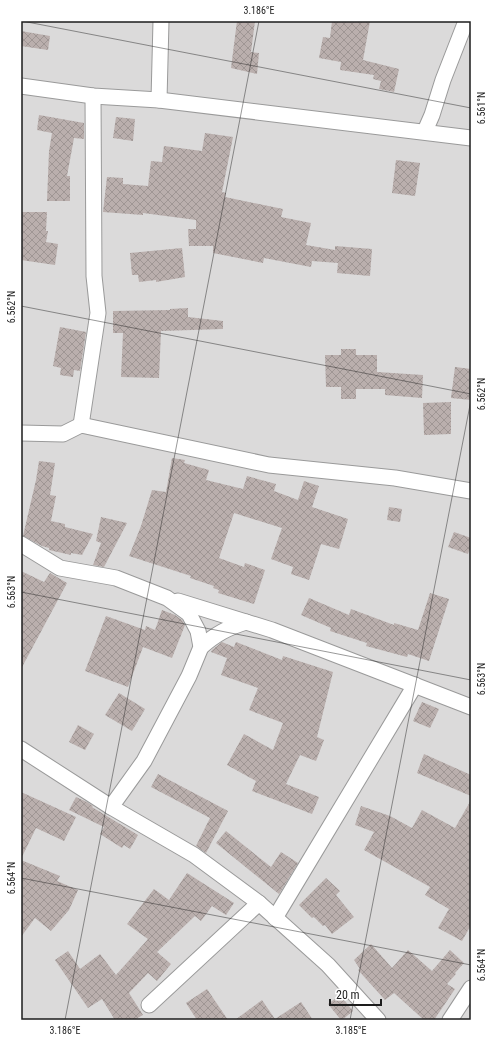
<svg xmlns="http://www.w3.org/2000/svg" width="492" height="1041" font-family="'Roboto Condensed',sans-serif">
	<defs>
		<pattern id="building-cross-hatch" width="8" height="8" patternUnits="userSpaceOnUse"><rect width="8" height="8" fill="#baafad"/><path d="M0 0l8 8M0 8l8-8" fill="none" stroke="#9f9694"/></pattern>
	</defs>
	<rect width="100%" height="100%" fill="#eee7e3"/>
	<rect fill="#dbdada" x="21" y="21" width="450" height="999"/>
	<g fill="url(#building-cross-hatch)">
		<path d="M237,21h18l-4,31 8,1 -2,21 -26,-6z"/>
		<path d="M332,21h38l-7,39 36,9 -5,23 -15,-3 2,-8 -8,-2 1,-4 -34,-5 1,-8 -22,-4 4,-21 7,1z"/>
		<path d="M21,31l29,5 -2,14 -27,-4z"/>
		<path d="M39,115l45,8v16l-10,-1 -7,38h3v25h-23l2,-50 3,-18 -15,-3z"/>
		<path d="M116,117l19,2 -2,22 -20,-3z"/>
		<path d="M205,133l28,4 -11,55 4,1 -1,4 58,12 -2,8 30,6 -5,22 29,5v-4l37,3 -2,27 -33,-3 1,-10 -26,-2 -1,6 -47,-9 -1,5 -50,-10v-7h-24l-1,-17h8v-9l-53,-7v2l-40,-3 4,-35 16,1v6l25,2 3,-25 11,1 2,-16 38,5z"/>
		<path d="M396,160l24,3 -5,33 -23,-3z"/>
		<path d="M21,212h26l-1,19h2l-2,11 12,2 -3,21 -34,-5z"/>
		<path d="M182,248l3,29 -29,5v-2l-17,2 -1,-7h-6l-2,-22z"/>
		<path d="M188,308v9l35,4v8l-62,2 -2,47 -38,-1 2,-44h-10v-22l57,-1v-1z"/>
		<path d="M60,327l26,5 -6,39 -6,-1 -1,7 -13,-2 1,-7 -8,-2z"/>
		<path d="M341,349h15v6h21v17l46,3 -1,23 -37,-3v-6h-29v10h-15v-12h-15l-1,-32h16z"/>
		<path d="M455,367l16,2v31l-20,-2z"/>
		<path d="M451,402v32l-27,1 -1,-32z"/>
		<path d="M172,458l13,2 -1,3 25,7 -3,10 37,9 4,-13 29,8 -2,7 24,9 6,-19 15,5 -7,21 36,12 -9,30 -18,-5 -12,36 -18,-6 2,-7 -22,-8 11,-31 -48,-15 -15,45 25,9 1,-4 20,7 -11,34 -36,-11 1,-3 -6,-2 1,-2 -24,-8 1,-2 -62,-20 12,-30 11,-36 14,2z"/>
		<path d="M39,461l16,2 -5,32 6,1 -5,25 14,3v3l28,7 -11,21 -11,-2v2l-22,-5v-2l-7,-2 -19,-10 13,-56z"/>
		<path d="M389,507l13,2 -2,13 -13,-2z"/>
		<path d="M101,517l26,6 -23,44 -11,-2 8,-22 -5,-2z"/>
		<path d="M454,532l17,6v8l-3,8 -20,-7z"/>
		<path d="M21,571l23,11 6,-9 17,10 -46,86z"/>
		<path d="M430,593l19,6 -20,62 -21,-7 -1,3 -41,-11 1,-3 -37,-12 1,-3 -30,-13 8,-17 40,17 2,-6 43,16v-2l24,7z"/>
		<path d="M162,610l13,5 7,5 3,5 -13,33 -29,-11 -15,40 -43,-16 21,-55 39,14 1,-4 9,4z"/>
		<path d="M222,642l12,5 2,-5 46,18 1,-4 50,16 -16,65 7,3 -8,21 -16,-6 -14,29 33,13 -7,17 -60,-23 4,-10 -29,-16 17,-31 29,16 10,-27 -34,-13 9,-22 -37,-13 6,-17 -16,-6 1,-2z"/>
		<path d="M119,693l26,16 -13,22 -27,-16z"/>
		<path d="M422,702l17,7 -9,19 -17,-7z"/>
		<path d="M78,725l16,9 -9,16 -16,-8z"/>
		<path d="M424,754l47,21v21l-54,-23z"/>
		<path d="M158,774l70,37 -22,42 -10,-7 14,-28 -59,-31z"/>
		<path d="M21,792l55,25 -12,24 -28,-13 -15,31z"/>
		<path d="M76,797l11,5 6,4 -1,1 46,28 -8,14 -6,-4 -2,3 -22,-14 4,-7 -35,-17z"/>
		<path d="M471,800v125l-9,16 -24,-13 11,-19 -24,-14 5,-8 -66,-37 10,-18 -19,-7 6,-19 29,10 22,12 10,-18 33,18z"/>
		<path d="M226,831l45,36 10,-15 17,11 -19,31 -63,-51z"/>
		<path d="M21,860l39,16 -3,5 21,9 -9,20 -18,21 -16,-13 -14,19z"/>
		<path d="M187,873l47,30 -8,12 -14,-9 -11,15 -6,-5 -38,36 14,12 -14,17 -9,-8 -19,20 14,22 -9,5h-19l-13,-21 -14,9 -33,-48 13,-9 12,18 20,-15 16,21 32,-36 -21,-15 27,-35 15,11z"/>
		<path d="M326,878l14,13 -4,4 18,22 -22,17 -7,-9 -2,1 -9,-9 -2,1 -13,-13z"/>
		<path d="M371,944l21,24 16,-18 24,21 18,-21 14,13 -9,10 1,1 -9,10 8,5 -21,31h-10l-30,-27 -9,7 -27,-30 2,-1 -6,-9z"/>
		<path d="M207,989l21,31h-31l-11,-17z"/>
		<path d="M340,995l13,16 -11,9h-1l-13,-16z"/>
		<path d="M262,1000l13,19 26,-17 12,18h-78z"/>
	</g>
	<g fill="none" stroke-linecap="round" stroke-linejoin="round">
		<defs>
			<g id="minor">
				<path d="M21,86l72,10 66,4 312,38"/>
				<path d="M159,100l2,-79"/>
				<path d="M425,131l7,-16 11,-35 23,-59"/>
				<path d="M81,425l17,-112 -4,-37 -1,-180"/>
				<path d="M21,433l42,1 18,-9 188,40 126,13 76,13"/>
				<path d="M21,544l39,24 56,10 51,20 22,16 9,17 3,16 -12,29 -45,85 -33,46"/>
				<path d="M178,601l94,29 199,77"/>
				<path d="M201,647c15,-13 26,-19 45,-25"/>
				<path d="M21,749l90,58 83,48 65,48 69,62 50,55"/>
				<path d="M275,918l140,-233"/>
				<path d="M149,1005l110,-102"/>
				<path d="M450,1020l21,-32"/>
			</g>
		</defs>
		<use href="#minor" stroke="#9a9a9a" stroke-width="17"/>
		<use href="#minor" stroke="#fff" stroke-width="15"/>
	</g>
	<path fill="none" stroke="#1d1d1d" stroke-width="1" stroke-opacity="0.45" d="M22,21l449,87M21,306l450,88M21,592l450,88M21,878l450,87M65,1020l194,-999M350,1020l121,-620"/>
	<rect width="492" height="1041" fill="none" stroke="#ffffff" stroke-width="44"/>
	<path d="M330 999v6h51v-6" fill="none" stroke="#1d1d1d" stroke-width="2"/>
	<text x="336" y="999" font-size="12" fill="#1d1d1d" stroke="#ffffff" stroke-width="3" paint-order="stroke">20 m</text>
	<rect x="22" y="22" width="448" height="997" fill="none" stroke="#1d1d1d" stroke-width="1.5"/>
	<g font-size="10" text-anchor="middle" fill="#1d1d1d">
		<text x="259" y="14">3.186°E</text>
		<text transform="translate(481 108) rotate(-90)" y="4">6.561°N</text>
		<text transform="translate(11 307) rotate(-90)" y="4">6.562°N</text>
		<text transform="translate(481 394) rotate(-90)" y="4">6.562°N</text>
		<text transform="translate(11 592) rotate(-90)" y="4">6.563°N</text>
		<text transform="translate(481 679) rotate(-90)" y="4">6.563°N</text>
		<text transform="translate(11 878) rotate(-90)" y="4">6.564°N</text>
		<text transform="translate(481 965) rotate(-90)" y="4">6.564°N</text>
		<text x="65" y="1034">3.186°E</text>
		<text x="351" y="1034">3.185°E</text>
	</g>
</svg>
